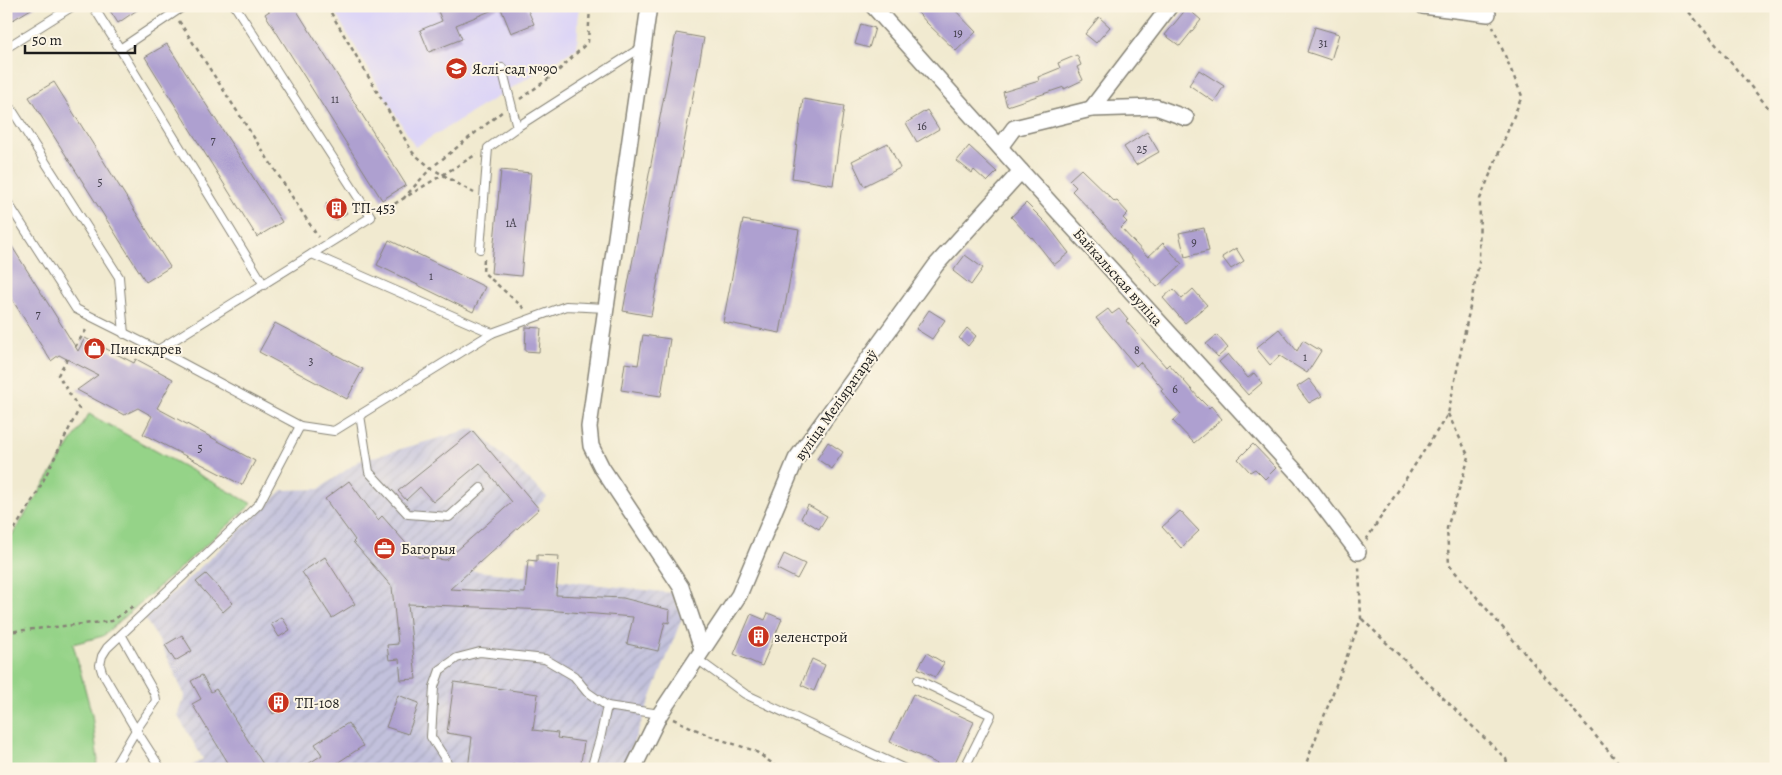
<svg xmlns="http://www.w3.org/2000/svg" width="1782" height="775" font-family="Alegreya,serif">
	<defs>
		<pattern id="industrial-furrows" width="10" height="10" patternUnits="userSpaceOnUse" patternTransform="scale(1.25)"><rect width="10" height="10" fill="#c2c1dc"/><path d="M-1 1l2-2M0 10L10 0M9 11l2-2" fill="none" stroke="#a6a5bc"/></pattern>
	</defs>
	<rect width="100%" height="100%" fill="#fcf5e5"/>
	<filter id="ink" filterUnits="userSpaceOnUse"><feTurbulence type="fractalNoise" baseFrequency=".02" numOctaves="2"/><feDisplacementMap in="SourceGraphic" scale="10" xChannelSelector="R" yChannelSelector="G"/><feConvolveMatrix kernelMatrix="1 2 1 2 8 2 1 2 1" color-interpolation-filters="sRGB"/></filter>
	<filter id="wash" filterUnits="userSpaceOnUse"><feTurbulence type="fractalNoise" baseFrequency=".0096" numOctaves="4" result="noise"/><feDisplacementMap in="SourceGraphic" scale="20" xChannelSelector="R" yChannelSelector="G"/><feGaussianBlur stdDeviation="1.12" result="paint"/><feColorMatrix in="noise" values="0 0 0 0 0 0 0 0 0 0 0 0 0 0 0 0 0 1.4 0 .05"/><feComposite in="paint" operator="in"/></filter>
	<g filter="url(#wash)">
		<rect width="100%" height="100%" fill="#f1ead0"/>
		<path fill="#ddd5f6" d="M331,6h248l-2,42 -162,99z"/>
		<path fill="url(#industrial-furrows)" d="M474,428l73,69 -79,73 204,23 10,25 -59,151h-436l16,-10 -25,-43 7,-20 -25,-54 -15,-23 138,-129 36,-1 40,-28z"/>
		<path fill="#95d388" stroke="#587852" d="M89,414l163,90 -149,132 -30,8 19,71 6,46 -4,8h-88v-140l6,-1c-7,-31 -8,-59 -2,-90z"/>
		<g id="blocks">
			<g fill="#aea0d0">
				<path d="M6,6h30l-30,18z"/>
				<path d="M107,6h36l-25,17z"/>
				<path d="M277,6h17l112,179 -24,15 -117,-186z"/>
				<path d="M436,6h64v1l-44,18 6,14 -33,13 -9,-22 22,-9z"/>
				<path d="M500,6h26l8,18 -23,9z"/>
				<path d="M912,6h39l25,26 -20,19 -29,-28z"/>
				<path d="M1187,8l14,12 -21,26 -15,-11z"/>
				<path d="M1099,17l11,10 -14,16 -11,-9z"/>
				<path d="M861,24l14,4 -6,20 -14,-4z"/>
				<path d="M1315,27l24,7 -8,26 -24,-8z"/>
				<path d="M676,33l28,5 -53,278 -28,-5z"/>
				<path d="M167,44l115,178 -25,15 -112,-180z"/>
				<path d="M1077,55l4,10 -4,2 6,13 -19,9v-2l-57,19 -4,-14 36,-11 -1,-4 22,-9 -2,-5z"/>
				<path d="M1199,70l25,16 -10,16 -25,-17z"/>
				<path d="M54,82l116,185 -24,15 -117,-185z"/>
				<path d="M803,99l41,7 -11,79 -41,-7z"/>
				<path d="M927,110l12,19 -22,13 -11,-19z"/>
				<path d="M1147,132l12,20 -23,13 -12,-18z"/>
				<path d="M888,143l12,25 -36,18 -12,-25z"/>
				<path d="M969,146l28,26 -10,10 -13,-12 -2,3 -15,-12z"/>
				<path d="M1081,169l34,33 2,-1 11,12 -5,5 4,4 -6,6 27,29 15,-14 19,21 -25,23 -59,-69 -26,-27 4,-4 -7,-7z"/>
				<path d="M501,170l30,3 -10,103 -30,-3z"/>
				<path d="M336,197l11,16 -11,7 -10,-16z"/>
				<path d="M1026,203l20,20 23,30 -15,12 -22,-28 -1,1 -20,-21z"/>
				<path d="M743,220l56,10 -19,103 -57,-11z"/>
				<path d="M1204,228l5,23 -24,6 -6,-24z"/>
				<path d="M6,237l72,114 7,-13 49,25 2,-4 37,20 -16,29 98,53 -13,24 -99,-51 9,-18 -14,-8 -14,7 -47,-25 21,-15 -39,-20 -8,6 -45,-71z"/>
				<path d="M389,240l96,47 -12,25 -96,-47z"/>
				<path d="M1236,248l8,13 -13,8 -9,-12z"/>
				<path d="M965,255l18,13 -12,17 -18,-14z"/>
				<path d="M1173,289l9,10 11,-10 14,16 -22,18 -22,-25z"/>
				<path d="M1108,309l4,5 7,-5 9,11 -2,1 40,46 3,-3 30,34 10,10 2,-2 11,13 -28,24 -21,-22 8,-7 -20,-23 2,-2 -23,-27 -4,4 -40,-48z"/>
				<path d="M929,310l16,10 -13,19 -16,-10z"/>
				<path d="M275,323l88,46 -16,30 -88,-47z"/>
				<path d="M526,327l15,1 -2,24 -14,-1z"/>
				<path d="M967,328l9,8 -8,10 -9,-8z"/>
				<path d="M1279,329l18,22 6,-11 18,11 -14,22 -27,-17 -10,9 -14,-17z"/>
				<path d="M643,335l27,4 -9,57 -40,-6 4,-27 13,2z"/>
				<path d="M1217,335l11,13 -10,9 -12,-13z"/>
				<path d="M1228,354l20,24 6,-5 8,10 -14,12 -29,-33z"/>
				<path d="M1309,379l13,17 -13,7 -12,-16z"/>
				<path d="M473,431l66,78 -89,80 75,4 3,-33 9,1v-6l22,1 -3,39 67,3 47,12 -1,13 -4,-1 -7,29 -31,-7 6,-27 -87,-7 -138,-6 8,75 -15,1 -2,-21 -10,1 -2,-15 11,-1 -6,-57 -39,-45 2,-2 -30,-41 24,-18 29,39 4,-4 36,41 28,3 66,-58 -32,-39 -47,39 -13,-15 -14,13 -8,-9z"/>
				<path d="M828,442l15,10 -11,17 -15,-10z"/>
				<path d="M1253,444l23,24 -11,11 -10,-10 -5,3 -12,-13z"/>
				<path d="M808,505l19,11 -8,13 -18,-11z"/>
				<path d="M1180,511l19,20 -18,17 -19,-21z"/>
				<path d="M784,554l21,10 -8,15 -20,-10z"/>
				<path d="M325,557l30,47 -23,14 -30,-46z"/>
				<path d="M206,574l27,29 -10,9 -27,-30z"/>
				<path d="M768,613l14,6 -20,47 -28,-12 17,-40 14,6z"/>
				<path d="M282,617l8,13 -11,7 -8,-13z"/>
				<path d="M182,635l10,16 -17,10 -10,-16z"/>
				<path d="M927,653l17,10 -9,14 -17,-9z"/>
				<path d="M812,659l13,6 -11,26 -13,-6z"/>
				<path d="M202,675l9,17 5,-3 50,80h-34l-40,-65 9,-5 -10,-18z"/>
				<path d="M454,682l84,12 -5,36 25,3 -1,5 27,4 -4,27h-36l-31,-5v5h-45l4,-32 -25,-4z"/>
				<path d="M284,692l7,11 -18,11 -6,-11z"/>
				<path d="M913,694l61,28 -22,47h-4l-58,-27z"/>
				<path d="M398,695l21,8 -11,31 -22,-7z"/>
				<path d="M348,723l15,23 -35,23h-28l22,-14 -7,-11z"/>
			</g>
		</g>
	</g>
	<g filter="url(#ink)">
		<use href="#blocks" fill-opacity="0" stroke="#868376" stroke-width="1"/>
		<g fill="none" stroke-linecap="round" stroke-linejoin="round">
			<defs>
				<g id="service">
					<path d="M93,6l27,43 64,-43"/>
					<path d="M6,48l67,-42"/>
					<path d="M120,49l144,236"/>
					<path d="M502,68l15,59"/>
					<path d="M6,113l6,-3 107,167 5,57"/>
					<path d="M6,200l70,109 82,41 142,76 34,5 158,-98 74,-27 40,2"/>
					<path d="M480,249l8,-101 29,-21 125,-80"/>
					<path d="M312,254l180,79"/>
					<path d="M158,350l213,-133 -136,-211"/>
					<path d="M360,415l9,57 39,42 41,3 32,-29"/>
					<path d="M697,659l48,35 160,75"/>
					<path d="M918,680l73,35 -27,54"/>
					<path d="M113,769l23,-39 20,-29 -1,-6 -3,-6 -30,-53"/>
					<path d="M161,769l-25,-39 -34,-58 -2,-7 2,-9 5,-8 152,-144 41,-78"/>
					<path d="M448,769l-2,-9 -15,-23 3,-50 6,-17 17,-12 23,-6 65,7 29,17 13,16 20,14 53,8"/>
					<path d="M591,769l9,-30 7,-33"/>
				</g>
				<g id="minor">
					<path d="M649,6l-60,421 2,19 11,22 79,119 21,62"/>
					<path d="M873,6l148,165 280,306 57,75"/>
					<path d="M1423,6l65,8"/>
					<path d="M1091,109l79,-103"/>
					<path d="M1000,147l14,-19 77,-19 65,-2 30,11"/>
					<path d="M633,769l27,-55 79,-119 57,-136 140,-194 85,-94"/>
				</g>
			</defs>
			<use href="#service" stroke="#868376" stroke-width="10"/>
			<use href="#minor" stroke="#868376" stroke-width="18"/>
			<g stroke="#868376" stroke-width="2.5" stroke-dasharray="4 4" stroke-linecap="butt">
				<path d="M327,6l86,147 18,15 43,25"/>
				<path d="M1684,6l92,111"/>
				<path d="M179,21l139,216"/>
				<path d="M520,99l35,-25 33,-32 2,-36"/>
				<path d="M403,199l28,-31 72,-57"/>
				<path d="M381,212l96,-58"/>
				<path d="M484,259l-1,13 43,38"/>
				<path d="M75,347l13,-20"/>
				<path d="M1448,414l21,43 -22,71 2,37 175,204"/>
				<path d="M1366,540l82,-126 31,-151 1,-64 42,-103 -29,-69"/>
				<path d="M6,543l31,-50 42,-84 -21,-34 9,-16"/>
				<path d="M1362,619l144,140 3,10"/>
				<path d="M6,632l106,-11 21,-15"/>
				<path d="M673,719l37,17 45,15 25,18"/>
				<path d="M1304,769l57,-150 -2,-54"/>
			</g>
			<use href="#service" stroke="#fff" stroke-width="8"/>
			<use href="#minor" stroke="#fff" stroke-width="15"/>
		</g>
	</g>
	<defs>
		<symbol id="school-disc" viewBox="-11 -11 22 22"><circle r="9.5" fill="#c8321e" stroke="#fcf5e5"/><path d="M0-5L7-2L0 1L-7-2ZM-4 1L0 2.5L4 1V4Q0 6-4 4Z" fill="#fff"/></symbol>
		<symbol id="building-disc" viewBox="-11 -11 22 22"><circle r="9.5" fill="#c8321e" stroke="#fcf5e5"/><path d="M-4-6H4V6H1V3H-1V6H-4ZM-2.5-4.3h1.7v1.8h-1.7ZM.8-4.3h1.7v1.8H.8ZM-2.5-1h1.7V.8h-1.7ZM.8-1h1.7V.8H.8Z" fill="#fff"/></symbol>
		<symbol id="shop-disc" viewBox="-11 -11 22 22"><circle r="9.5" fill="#c8321e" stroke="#fcf5e5"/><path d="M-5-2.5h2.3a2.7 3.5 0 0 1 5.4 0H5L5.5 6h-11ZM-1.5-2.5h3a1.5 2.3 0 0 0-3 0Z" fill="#fff"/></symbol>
		<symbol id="office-disc" viewBox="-11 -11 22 22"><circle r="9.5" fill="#c8321e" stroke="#fcf5e5"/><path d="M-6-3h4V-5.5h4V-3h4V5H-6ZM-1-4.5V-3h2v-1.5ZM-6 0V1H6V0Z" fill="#fff"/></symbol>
	</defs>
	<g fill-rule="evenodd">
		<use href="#school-disc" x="444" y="56" width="25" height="25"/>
		<use href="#building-disc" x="324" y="196" width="25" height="25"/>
		<use href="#shop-disc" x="82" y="336" width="25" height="25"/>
		<use href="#office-disc" x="372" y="536" width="25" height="25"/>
		<use href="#building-disc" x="746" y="624" width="25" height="25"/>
		<use href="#building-disc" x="266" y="690" width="25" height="25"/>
	</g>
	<g text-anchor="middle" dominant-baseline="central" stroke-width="4" stroke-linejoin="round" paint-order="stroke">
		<g font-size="12" fill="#403d49">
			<text x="958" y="33">19</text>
			<text x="1323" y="43">31</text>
			<text x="335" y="99">11</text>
			<text x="922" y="126">16</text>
			<text x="213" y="140">7</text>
			<text x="1142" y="149">25</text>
			<text x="100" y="182">5</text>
			<text x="511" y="223">1А</text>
			<text x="1194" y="242">9</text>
			<text x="431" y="276">1</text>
			<text x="38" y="314">7</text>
			<text x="1137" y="350">8</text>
			<text x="1305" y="357">1</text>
			<text x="311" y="361">3</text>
			<text x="1175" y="389">6</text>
			<text x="200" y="448">5</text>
		</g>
		<g font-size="15" fill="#1c1c1c" stroke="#fcf5e5" text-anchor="start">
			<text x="472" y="69">Яслі-сад №90</text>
			<text x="352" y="208">ТП-453</text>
			<text x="110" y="349">Пинскдрев</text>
			<text x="401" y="549">Багорыя</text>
			<text x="774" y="637">зеленстрой</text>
			<text x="295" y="703">ТП-108</text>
		</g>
		<g font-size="15" fill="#1c1c1c" stroke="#fcf5e5">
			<text transform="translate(1118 277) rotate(48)">Байкальская вуліца</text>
			<text transform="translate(836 405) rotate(-55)">вуліца Меліяратараў</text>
		</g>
	</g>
	<rect width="1782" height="775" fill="none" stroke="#fcf5e5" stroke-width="25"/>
	<path d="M25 45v8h110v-8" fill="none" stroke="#1c1c1c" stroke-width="2.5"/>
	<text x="32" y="45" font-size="15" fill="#1c1c1c" stroke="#fcf5e5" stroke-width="4" paint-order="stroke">50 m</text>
</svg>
